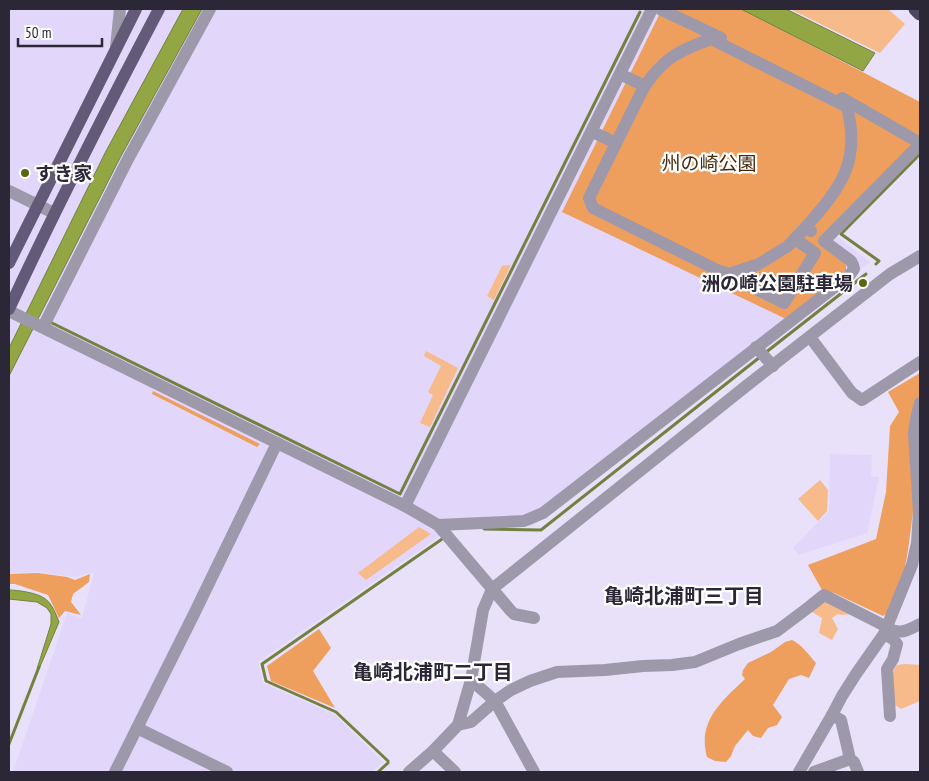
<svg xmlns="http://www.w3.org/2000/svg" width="929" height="781" font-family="'PT Sans Narrow','Noto Sans JP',sans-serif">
	<rect width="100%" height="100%" fill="#e8e1f9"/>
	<g fill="#e2d7fb">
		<path d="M9,9h654l172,226 35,27 -337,264 -80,1 -195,135 5,21 71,31 49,48 -11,10h-359l54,-159 15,5 12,-45 -10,1 -8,3 -40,-5 -27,1z"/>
		<path d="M830,454l42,1 -1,21 8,1 -12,56 -68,22 -6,-7 36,-37z"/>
	</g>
	<g fill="#f7ba8b">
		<path d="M790,9h98l17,15 -25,29z"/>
		<path d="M511,265l-17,35 -7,-4 15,-30z"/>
		<path d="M426,351l32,17 -28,59 -10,-4 13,-28 -5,-3 13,-26 -17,-10z"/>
		<path d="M820,480l8,10 -1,21 -9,10 -20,-22z"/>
		<path d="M419,527l12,7 -65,46 -8,-7z"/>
		<path d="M823,598l27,16 -9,1 -3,-1 -6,4 6,11 -6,11 -13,-7 3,-15 -10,-6z"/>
		<path d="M905,664l15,1v36l-19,8 -6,-4c-3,-16 -7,-27 2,-40z"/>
	</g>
	<g fill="#ee9f5d">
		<path d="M662,9h80l178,93v37l-96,97 20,26 2,3v7l-60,47 -224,-107z"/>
		<path d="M920,373v22l-3,5 -4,112 -5,38 -5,29 -14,33 -6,4 -49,-23 -12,-3 -14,-25 68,-26 10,-47 4,-66 9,-14 -11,-20z"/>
		<path d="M153,391l107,53 -3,3 -105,-53z"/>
		<path d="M38,573l29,4 8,3 15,-6 -1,8 -16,12 -2,8 10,13 -16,-4 -6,7 -11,-23 -33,-11h-6v-10z"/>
		<path d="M319,629l12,19 -18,23 22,37 -64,-27 -4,-15z"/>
		<path d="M792,640c10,5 17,15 24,23l-7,15 -8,-3 -12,4 -16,26 9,12 -5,8 -9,3 -7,10 -8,-2 -5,-6 -13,16 -4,10 -5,6 -11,-1 -8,-4c-10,-36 15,-56 38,-78l-3,-4 1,-5 5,-7 23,-11 14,-10z"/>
	</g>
	<g fill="#93a644" stroke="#748040">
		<path d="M183,9h19l-81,147 -112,220v-28l96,-195z"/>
		<path d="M741,9h45l89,44 -12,18z"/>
		<path d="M9,590c9,0 28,3 35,8 8,5 12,16 15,24l-20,47h-2l14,-45v-10l-4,-6 -10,-6 -28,-3z"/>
	</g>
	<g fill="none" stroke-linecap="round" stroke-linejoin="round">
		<g stroke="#748040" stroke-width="3">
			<path d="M876,264l3,-3 -38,-27 79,-80"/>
			<path d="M50,322l350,172 240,-482"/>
			<path d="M765,353l101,-79"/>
			<path d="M484,529l57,1 219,-173"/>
			<path d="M9,744l30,-77"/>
			<path d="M378,772l10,-9v-2l-52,-49 -70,-31 -4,-17 183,-127"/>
		</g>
		<g stroke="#9e99aa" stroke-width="12">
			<path d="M660,9l61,29"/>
			<path d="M116,47l4,-38"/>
			<path d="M626,77l19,9"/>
			<path d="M842,98l78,45"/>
			<path d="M597,134l19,9"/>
			<path d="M9,191l45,22"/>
			<path d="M806,227c35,-40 55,-65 41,-120l-136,-68c-33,12 -47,19 -67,48l-55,111 4,10 124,62 12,4 30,-10 29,-18 18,-19 5,4"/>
			<path d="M729,274l7,5 48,24 31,-50 -20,-14"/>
			<path d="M9,311l396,195 33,19 73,86 3,3 20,4"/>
			<path d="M43,327l85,-168 82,-150"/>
			<path d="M810,337l42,56 10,7 58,-38"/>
			<path d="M756,347l17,19"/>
			<path d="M405,506l247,-497"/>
			<path d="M438,525l86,-4 19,-8 306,-237 5,-7 -1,-4 -2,-4 -27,-20 96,-97"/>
			<path d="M884,634l9,5 4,5 -4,15 -6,10 3,47"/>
			<path d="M471,680l24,21 39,71"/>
			<path d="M832,715l9,5 9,39 4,3 4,10"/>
			<path d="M458,725l13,-3 24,-21 16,-11 19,-9 27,-9 48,-2 38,-4 29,-1 23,-3 44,-18 38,-13 32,-24 15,-12 63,32c12,9 22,3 33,-3"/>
			<path d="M137,728l90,44"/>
			<path d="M433,751l22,21"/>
			<path d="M115,772l79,-158 83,-171"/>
			<path d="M409,772l24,-21 25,-26 13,-45 12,-70 9,-21 258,-206 140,-109 30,-18"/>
			<path d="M799,772l33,-57 10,-19 14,-22 28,-40 28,-69 5,-22 2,-31 -5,-79 2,-14 4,-16"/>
			<path d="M814,772l36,-13"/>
		</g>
		<g stroke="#635a77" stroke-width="12">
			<path d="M9,263l127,-254"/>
			<path d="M9,309c47,-101 98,-201 150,-300"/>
		</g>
		<path stroke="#4f4464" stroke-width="15" d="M916,9l4,4"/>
	</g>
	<g fill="#59670f" stroke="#fff" stroke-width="2">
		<circle cx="25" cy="173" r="5"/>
		<circle cx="863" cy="283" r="5"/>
	</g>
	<g text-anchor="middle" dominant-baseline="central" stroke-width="4.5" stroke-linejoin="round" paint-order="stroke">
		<g font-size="19" fill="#48290c" stroke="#fff">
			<text x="709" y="163">州の崎公園</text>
		</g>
		<g font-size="19" font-weight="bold" fill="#2c2736" stroke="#fff" text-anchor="start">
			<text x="35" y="173">すき家</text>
			<text x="853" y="283" text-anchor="end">洲の崎公園駐車場</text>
		</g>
		<g font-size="20" font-weight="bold" fill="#2c2736" stroke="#fff">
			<text x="684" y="596">亀崎北浦町三丁目</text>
			<text x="433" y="672">亀崎北浦町二丁目</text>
		</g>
	</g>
	<rect width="929" height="781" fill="none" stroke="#2c2736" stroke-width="20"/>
	<path d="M18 38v8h84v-8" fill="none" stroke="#2c2736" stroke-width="2.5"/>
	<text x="25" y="38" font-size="15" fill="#2c2736" stroke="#ffffff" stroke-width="4" paint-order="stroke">50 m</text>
</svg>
